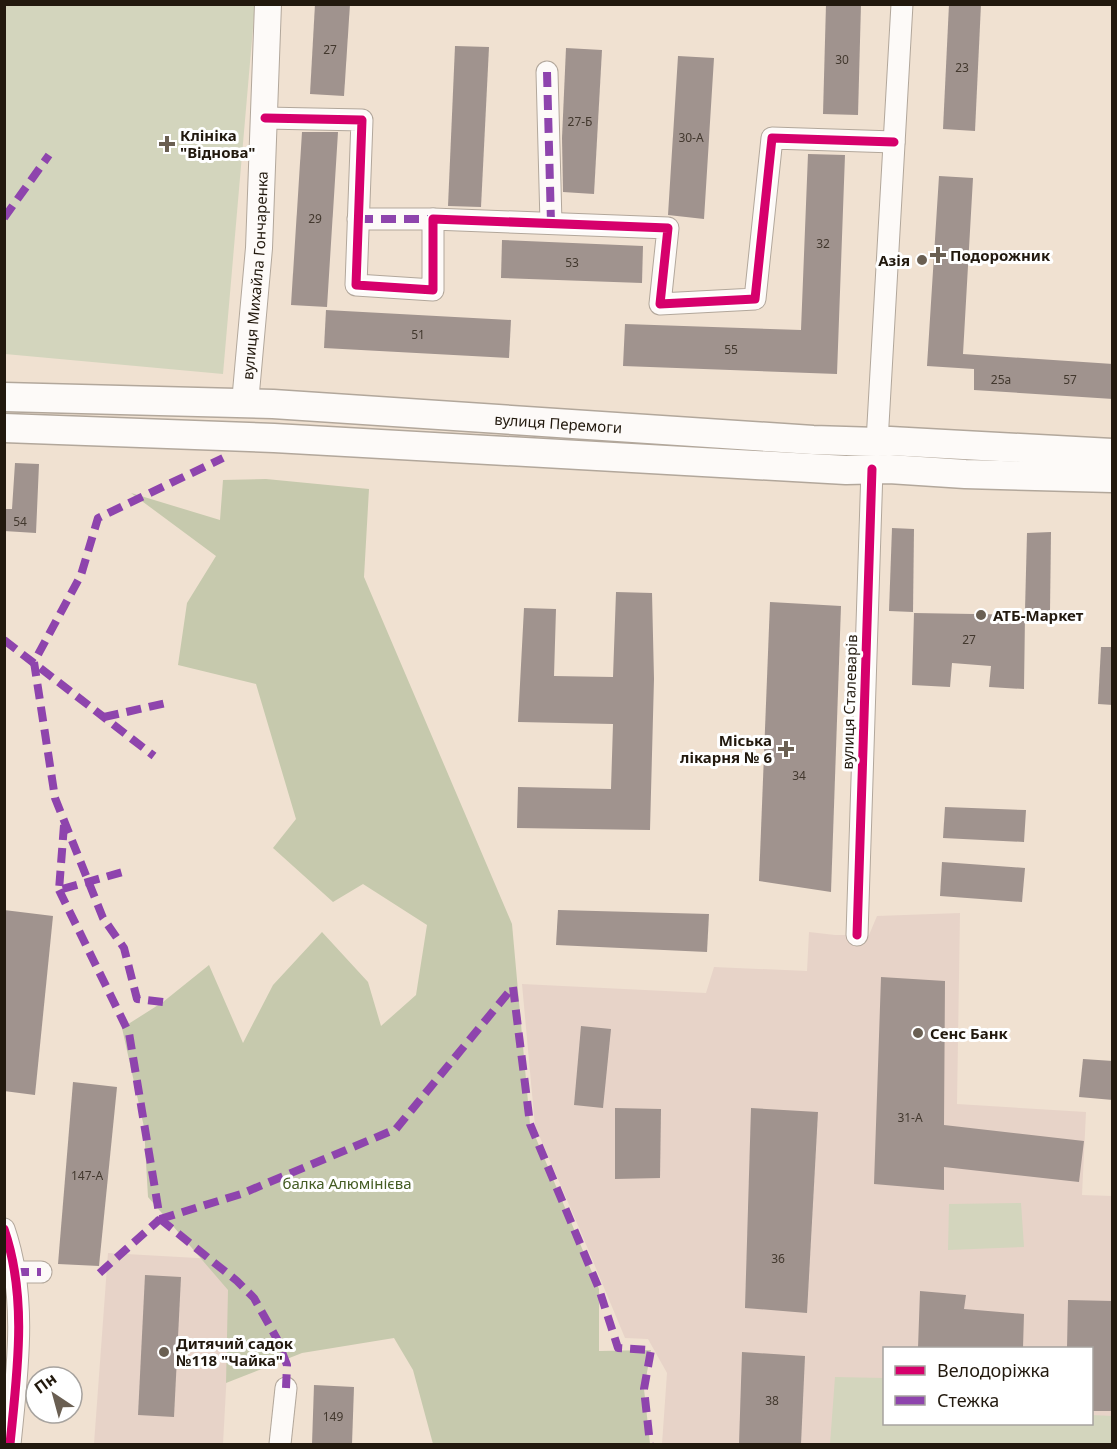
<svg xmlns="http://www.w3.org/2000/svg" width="1117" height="1449" font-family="'Noto Sans',sans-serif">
	<rect width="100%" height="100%" fill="#f0e1d1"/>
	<g fill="#e7d3c8" fill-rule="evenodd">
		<path d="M960,913l-3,191 129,8 -4,83 30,1v248h-450l5,-71 -19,-34 -23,-1 -45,-108 -45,-104 -13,-142 184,9 8,-26 93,4 2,-39 26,3h34l8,-19zM884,1348h208v76h-208z"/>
		<path d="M108,1253l125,7 -10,184h-129z"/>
	</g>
	<g fill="#d3d5bd">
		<path d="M4,5h251l-32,369 -218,-20z"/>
		<path d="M1021,1203l3,44 -76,3 1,-46z"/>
		<path d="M835,1377l49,1v46h208v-9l20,1v28h-282z"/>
	</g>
	<path fill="#c6c9ad" d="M266,479l103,10 -5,88 148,347 18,200 69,165v62l52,-1 -7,39 6,55h-217l-20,-74 -19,-32 -92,15 -76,30 2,-93 -80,-93 -4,-70 -22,-99 41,-26 46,-37 34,78 30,-58 49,-53 46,50 13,44 35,-31 11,-70 -64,-41 -30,18 -60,-54 23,-29 -40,-135 -78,-19 9,-62 29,-47 -85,-63 89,27 3,-40z"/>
	<g fill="#a0938e">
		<path d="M315,4h35l-6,92 -34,-2z"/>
		<path d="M826,4h35l-3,111 -35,-1z"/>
		<path d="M949,4h32l-6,127 -32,-2z"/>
		<path d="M455,46l34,1 -8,160 -33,-1z"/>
		<path d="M566,48l36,2 -8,144 -31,-2 -1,-54z"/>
		<path d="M678,56l36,2 -10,161 -36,-4z"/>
		<path d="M302,132h36l-11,175 -36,-2z"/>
		<path d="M808,154l37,1 -8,219 -214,-8 2,-42 176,6z"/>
		<path d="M939,176l34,2 -10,176 150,10v35l-139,-9v-21l-47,-3z"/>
		<path d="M502,240l141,6 -1,37 -141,-5z"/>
		<path d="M326,310l185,10 -2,38 -185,-10z"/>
		<path d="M15,463l24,1 -3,69 -32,-2v-22h8z"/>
		<path d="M892,528l22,1 -1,83 -24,-1z"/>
		<path d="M1051,532l-1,79 -25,-1 2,-77z"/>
		<path d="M616,592l36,1 2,86 -4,151 -133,-2 1,-41 93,2 2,-65 -95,-2 6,-114 32,1 -2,67 59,1z"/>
		<path d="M770,602l71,4 -10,286 -72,-11z"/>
		<path d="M914,613l111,2 -1,74 -35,-2 2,-21 -39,-3 -2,24 -38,-2z"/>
		<path d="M1101,647h12v58l-15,-1z"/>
		<path d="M945,807l81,3 -2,32 -81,-4z"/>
		<path d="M942,862l83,6 -3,34 -82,-6z"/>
		<path d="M4,910l49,6 -18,179 -31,-4z"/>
		<path d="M558,910l151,4 -2,38 -151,-7z"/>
		<path d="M881,977l64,4 -1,144 140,16 -5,41 -135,-15v23l-70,-6z"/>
		<path d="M581,1026l30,3 -8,79 -29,-3z"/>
		<path d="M1083,1059l30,2v39l-34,-3z"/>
		<path d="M73,1082l44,5 -18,179 -41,-2z"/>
		<path d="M615,1108l46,1 -1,69 -45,1z"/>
		<path d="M751,1108l67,4 -11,201 -62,-5z"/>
		<path d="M145,1275l36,2 -7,140 -36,-2z"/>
		<path d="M920,1291l46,4 -2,14 60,5 -1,34h-105z"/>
		<path d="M1068,1300l45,1v110h-21v-63h-25z"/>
		<path d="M742,1352l63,4 -4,88h-62z"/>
		<path d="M314,1385l40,2 -2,57h-40z"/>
	</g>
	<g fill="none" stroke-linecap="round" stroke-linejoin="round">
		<defs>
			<g id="minor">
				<path d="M547,72l4,151"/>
				<path d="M265,118l97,2 -6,165 77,5v-71l235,9 -8,76 95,-5 17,-161 122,4"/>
				<path d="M358,219h75"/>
				<path d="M877,442l25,-438"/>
				<path d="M857,935l15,-466"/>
				<path d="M4,1229c24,69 13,145 6,215"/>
				<path d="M14,1272h27"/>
				<path d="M280,1444l6,-56"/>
			</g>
			<g id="tertiary">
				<path id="s1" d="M245,403l14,-155 9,-244"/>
			</g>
			<g id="secondary">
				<path id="s2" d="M4,397l269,7 540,36 64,2 13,-1 222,12"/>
				<path d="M4,428l270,10 572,32 43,-1 76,5 147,4"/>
			</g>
		</defs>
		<use href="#minor" stroke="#b2a79b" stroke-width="23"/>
		<use href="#tertiary" stroke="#b2a79b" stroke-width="28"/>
		<use href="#secondary" stroke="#b2a79b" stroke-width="31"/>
		<use href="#minor" stroke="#fdfaf8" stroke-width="21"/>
		<use href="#tertiary" stroke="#fdfaf8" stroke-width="26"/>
		<use href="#secondary" stroke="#fdfaf8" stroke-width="28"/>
		<g stroke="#8e44ad" stroke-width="8" stroke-dasharray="15 8" stroke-linecap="butt">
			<path d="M547,72l4,151"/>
			<path d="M4,218l45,-63"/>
			<path d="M358,219h75"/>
			<path d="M4,640l150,116"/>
			<path d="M104,717l67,-15"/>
			<path d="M64,825l-5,65 64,-18"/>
			<path d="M59,890l70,143 31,186 -66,59"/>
			<path d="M513,987l17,137 69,165 19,59 33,2 -7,39 6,55"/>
			<path d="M163,1002l-26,-3 -13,-51 -21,-30 -48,-120 -21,-136 47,-87 17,-57 125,-60"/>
			<path d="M160,1219l81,-25 155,-65 117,-142"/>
			<path d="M160,1219l77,62 17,17 23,41 10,26 -1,23"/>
			<path d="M14,1272h27"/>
		</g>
		<defs>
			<g id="cycleway">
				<path d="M265,118l97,2 -6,165 77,5v-71l235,9 -8,76 95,-5 17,-161 122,4"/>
				<path d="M857,935l15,-466"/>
				<path d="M4,1229c24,69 13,145 6,215"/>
			</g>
		</defs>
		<use href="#cycleway" stroke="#fff" stroke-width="13"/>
		<use href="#cycleway" stroke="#d6006c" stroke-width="9"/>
	</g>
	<g fill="#6a5f52" stroke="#fff" stroke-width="2">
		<path d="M164 135h6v6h6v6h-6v6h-6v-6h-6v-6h6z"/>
		<path d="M935 246h6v6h6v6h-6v6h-6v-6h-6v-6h6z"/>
		<circle cx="922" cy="260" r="6"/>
		<circle cx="981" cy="615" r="6"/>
		<path d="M783 740h6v6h6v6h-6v6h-6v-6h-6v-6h6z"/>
		<circle cx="918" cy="1033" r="6"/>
		<circle cx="164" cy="1352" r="6"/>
	</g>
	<g text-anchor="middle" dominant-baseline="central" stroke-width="6" stroke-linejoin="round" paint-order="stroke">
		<g font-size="12" fill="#42382e">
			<text x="330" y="49">27</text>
			<text x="842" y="59">30</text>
			<text x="962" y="67">23</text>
			<text x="580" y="121">27-Б</text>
			<text x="691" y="137">30-А</text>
			<text x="315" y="218">29</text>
			<text x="823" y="243">32</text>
			<text x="572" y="262">53</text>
			<text x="418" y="334">51</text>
			<text x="731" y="349">55</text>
			<text x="1001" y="379">25а</text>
			<text x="1070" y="379">57</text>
			<text x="20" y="521">54</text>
			<text x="969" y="639">27</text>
			<text x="799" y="775">34</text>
			<text x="910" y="1117">31-А</text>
			<text x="87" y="1175">147-А</text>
			<text x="778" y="1258">36</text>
			<text x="772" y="1400">38</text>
			<text x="333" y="1416">149</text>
		</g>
		<g font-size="15" font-weight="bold" fill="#22190e" stroke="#fff" text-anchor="start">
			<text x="180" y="135">Клініка<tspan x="180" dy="17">"Віднова"</tspan></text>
			<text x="950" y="255">Подорожник</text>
			<text x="910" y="260" text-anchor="end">Азія</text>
			<text x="993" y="615">АТБ-Маркет</text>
			<text x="772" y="740" text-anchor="end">Мiська<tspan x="772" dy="17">лiкарня № 6</tspan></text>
			<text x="930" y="1033">Сенс Банк</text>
			<text x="176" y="1343">Дитячий садок<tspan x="176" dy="17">№118 "Чайка"</tspan></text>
		</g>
		<g font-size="15" fill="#22190e" stroke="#fff">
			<text stroke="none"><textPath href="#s1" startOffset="128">вулиця Михайла Гончаренка</textPath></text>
			<text stroke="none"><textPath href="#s2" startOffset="555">вулиця Перемоги</textPath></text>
			<text transform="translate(849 702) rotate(-88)">вулиця Сталеварів</text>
		</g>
		<g font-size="15" fill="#445c23" stroke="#fff">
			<text x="347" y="1183">балка Алюмінієва</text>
		</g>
	</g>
	<rect width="1117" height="1449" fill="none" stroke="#22190e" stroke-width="12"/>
	<rect x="883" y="1347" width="210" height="78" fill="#ffffff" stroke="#a7a39f" stroke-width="1.5"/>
	<rect x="895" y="1366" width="30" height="9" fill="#d6006c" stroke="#a7a39f" stroke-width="1.5"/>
	<text x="937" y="1377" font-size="18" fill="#22190e">Велодоріжка</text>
	<rect x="895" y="1396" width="30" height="9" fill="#8e44ad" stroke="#a7a39f" stroke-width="1.5"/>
	<text x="937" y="1407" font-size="18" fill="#22190e">Стежка</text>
	<g transform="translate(54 1395) rotate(324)"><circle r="28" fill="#ffffff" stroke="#a7a39f" stroke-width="1.5"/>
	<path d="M0-4.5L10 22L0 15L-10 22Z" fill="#6a5f52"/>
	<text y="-9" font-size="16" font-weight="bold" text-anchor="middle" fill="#22190e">Пн</text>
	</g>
</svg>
